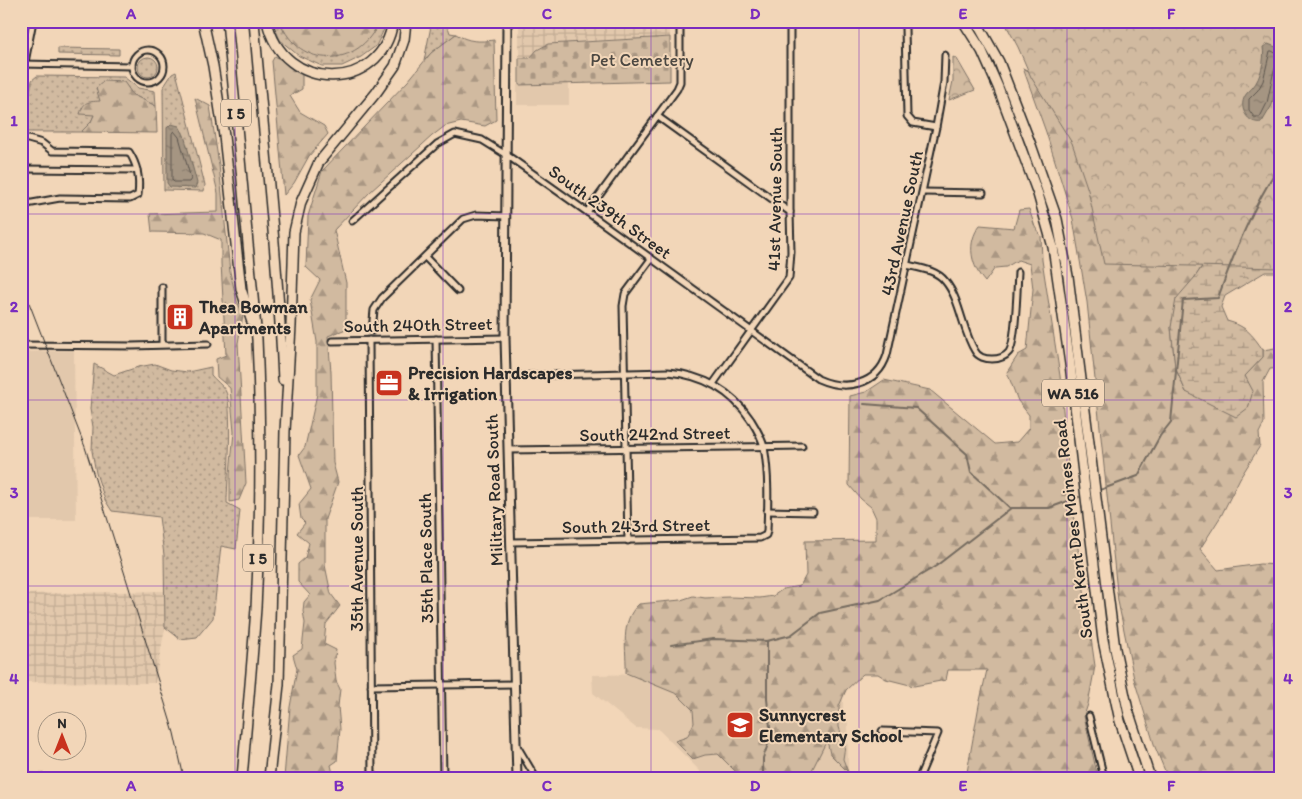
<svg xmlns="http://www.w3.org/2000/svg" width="1302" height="799" font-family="Itim,sans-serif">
	<defs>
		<pattern id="industrial-grid" width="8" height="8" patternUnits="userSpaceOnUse" patternTransform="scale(1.25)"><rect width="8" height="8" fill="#e2c8ac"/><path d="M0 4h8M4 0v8" fill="none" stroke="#c2ac94"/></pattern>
		<pattern id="grass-dots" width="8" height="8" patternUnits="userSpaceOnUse" patternTransform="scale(1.25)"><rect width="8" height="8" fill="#d1baa0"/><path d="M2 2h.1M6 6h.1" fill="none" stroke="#aa9783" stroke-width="1.8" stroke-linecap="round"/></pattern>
		<pattern id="forest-firs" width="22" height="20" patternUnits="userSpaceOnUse" patternTransform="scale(1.25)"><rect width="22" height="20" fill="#d1baa0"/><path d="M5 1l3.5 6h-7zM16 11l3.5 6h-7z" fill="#aa9783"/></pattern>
		<pattern id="wetland-marsh" width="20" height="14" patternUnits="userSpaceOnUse" patternTransform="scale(1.25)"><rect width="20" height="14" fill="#d1baa0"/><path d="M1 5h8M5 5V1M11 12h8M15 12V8" fill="none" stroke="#aa9783"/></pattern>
		<pattern id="cemetery-stones" width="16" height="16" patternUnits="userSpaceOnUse" patternTransform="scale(1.25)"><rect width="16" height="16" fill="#d1baa0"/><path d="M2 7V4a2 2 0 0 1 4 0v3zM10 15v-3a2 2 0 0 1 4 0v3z" fill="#aa9783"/></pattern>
		<pattern id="park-crowns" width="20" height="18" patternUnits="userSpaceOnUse" patternTransform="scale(1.25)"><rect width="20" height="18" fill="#d1baa0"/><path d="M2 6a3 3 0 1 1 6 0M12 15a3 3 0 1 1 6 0" fill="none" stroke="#aa9783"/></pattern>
		<pattern id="water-ripples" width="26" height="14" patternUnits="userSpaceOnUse" patternTransform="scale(1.25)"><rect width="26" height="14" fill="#a59582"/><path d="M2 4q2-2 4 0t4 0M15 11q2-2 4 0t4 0" fill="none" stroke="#877a6b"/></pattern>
	</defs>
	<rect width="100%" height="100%" fill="#f2d6b8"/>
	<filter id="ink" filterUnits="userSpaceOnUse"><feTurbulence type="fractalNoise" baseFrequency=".02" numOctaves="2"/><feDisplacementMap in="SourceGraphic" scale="10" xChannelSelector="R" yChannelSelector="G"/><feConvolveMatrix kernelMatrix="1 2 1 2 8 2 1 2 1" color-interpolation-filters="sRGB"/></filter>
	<g filter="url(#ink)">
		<g fill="#e2c8ac">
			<path d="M569,83v22h-52v-20z"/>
			<path d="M74,350l2,170h-55v-168z"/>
			<path d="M848,671l-5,8v43h5v56h-148v-7l-42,-42 -22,-1 -43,-35 -1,-18z"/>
		</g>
		<g fill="url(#industrial-grid)">
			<path d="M519,21h151v16l-122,7 -11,6 -7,8h-11z"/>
			<path d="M164,591l1,36 -10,56 -134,-1v-88z"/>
		</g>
		<g fill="url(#grass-dots)" stroke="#7e7266">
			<path d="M272,21h8l4,11 90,1 5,-12h9l-12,25 -15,11 -19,9h-20l-23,-10 -19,-16z"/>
			<path d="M432,21h17l-1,6 2,6 6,1 -25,19 -7,8z"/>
			<path d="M58,48l61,1v6l-61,-1z"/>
			<circle cx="148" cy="67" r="10"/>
			<path d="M176,72l29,113 -1,6 -40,-1 -1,-102 9,-14z"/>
			<path d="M37,76l87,1 14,11 17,3 1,15 -23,-11 -33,6 -9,21 -10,10h-58l9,-52z"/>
			<path d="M94,364l20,11 24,-8 17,-3 16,6 17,2 23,-5v8c4,5 10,9 14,15 9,14 2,92 2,113l13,7 -4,39 -15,-3 -8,72 -16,19 -17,2 -15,-12 -1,-72 -5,-38 -47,-6 -7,-11 -9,-27 -4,-22 1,-24 -3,-18z"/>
			<path d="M21,773l158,3v2h-158z"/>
		</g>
		<g fill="url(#forest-firs)" stroke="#7e7266">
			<path d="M280,21h99c-19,48 -81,49 -99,0z"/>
			<path d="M456,34c12,8 24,8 38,6l2,80 -11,6 -24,-4 -16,4 -13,10 -62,56 -36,38 12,53v46l-18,7 3,36 2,91 5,19 -13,37v46l6,29 9,12 -14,18 -2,20 12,6 -2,13 2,18 4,8 -2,17 2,23 -3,32 -6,4 3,13h-50l6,-71 7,-38 -4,-14 9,-6 3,-26 -2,-12 1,-9 6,-7 -12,-13v-18l7,-6 4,-15 -12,-10 8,-10 -4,-4 -2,-15 12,-15 -12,-34 6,-8 12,-53v-52l-7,-42 10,-20 -14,-13 2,-51 14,-45 86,-90 23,-28z"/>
			<path d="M275,56l27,17v16l-12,7 10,16 24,14 4,8 -19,22 -15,27 -10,12 -12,-134z"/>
			<path d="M1023,68l18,10 169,177 -15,22 -24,50 4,40 11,25 62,16 4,-17 -7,-15 18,-19v-7l18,-3v21l-11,1 -7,13 1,41 -5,10 1,13 -20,32 -19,38 -21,33 18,21 42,-6 21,1v51l-9,7 2,22 7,3v130h-113l-13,-31 -21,-68 -16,-78 -31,-299 -14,-83 -27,-87z"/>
			<path d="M104,81l20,1 9,13 23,11 1,27 -76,-1 10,-10 3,-7 -14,-1c4,-13 7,-12 20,-13l-4,-13z"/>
			<path d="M195,98l15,8 9,59 11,107 7,29 6,14 -5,28 8,140 -7,17 -9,2v-29l4,-41 -4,-44 -13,-11 -1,-18 10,-4 -5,-92v-23l-17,-7 -52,-1 -2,-18 68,-2v-19z"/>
			<path d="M1029,209l6,18 6,9 1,24 18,116 11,124 24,166 -7,38 -4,12 14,62h-132l13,-73 8,-35h-39l-2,10 -32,6 -28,-7 -8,-5h-15l-17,16 -7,16v21l6,19 -2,13 5,13 -18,-18 -3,-14 -19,38h-66l-24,-24 -13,1 -12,4 -18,-18 12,-4 7,-14 -1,-13 -16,-16 -51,-21c1,-23 -7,-51 13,-69l42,-4 12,-4 12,2 24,-1 31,1 13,-2 10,-7 17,-3 6,-11 -1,-34 71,-1v-22l-5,-11 -10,-8 -12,-14 1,-89 16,-4 18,-12 46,10 65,54 22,-2 12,-14v-13l-11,-14 -11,-29 11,-17 9,-5 6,-61 -3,-25 -12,-4 -12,7 -11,1 -10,14c-14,-16 -19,-39 -5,-57l34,3 5,-18z"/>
		</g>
		<path fill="url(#wetland-marsh)" stroke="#7e7266" d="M1281,119v153h-16l-40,24 -4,11 6,14c19,5 25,13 36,29v7l-18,19 8,15 -5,17 -12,9 -50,-25 -11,-25 -4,-40 5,-28 19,-22 15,-22z"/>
		<path fill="url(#cemetery-stones)" stroke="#7e7266" d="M670,37v44l-151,4v-27h11l7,-8 11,-6z"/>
		<g fill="url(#park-crowns)" stroke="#7e7266">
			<path d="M1004,21h277v247l-177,-4 -16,-74 -16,-47 -41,-66 -13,-30z"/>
			<path d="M953,57l4,2 18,31 -26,10 4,-19z"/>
		</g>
		<g fill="url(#water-ripples)" stroke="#746b5f">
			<path d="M1268,44l8,3 3,3v19l-7,36 -10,17c-14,3 -24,-14 -17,-26 2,-4 6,-6 8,-9 8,-9 12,-28 10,-40z"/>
			<path d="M171,124l8,2 5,9 13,48 -2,5 -25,-1 -3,-4v-55z"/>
		</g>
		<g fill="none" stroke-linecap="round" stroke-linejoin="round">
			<g stroke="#5c554e" stroke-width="1">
				<path d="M1281,55l-4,-1 -5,-3h-2l-7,30 -5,9 -9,9v11l5,7h6l7,-14 7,-33 2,-3 5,-1"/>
				<path d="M174,131l5,6 12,42 -2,3h-15l-2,-2v-46z"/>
			</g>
			<g stroke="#746b5f" stroke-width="2">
				<path d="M864,404l52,4 51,46 4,18 39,36"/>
				<path d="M1100,490l38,-14 22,-40 11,-14 12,-122 35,-2c17,-48 35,-92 63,-135"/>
				<path d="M671,645l42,-6 54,2 24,-6 29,-22 60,-13 56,-34 75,-58h38l30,-11"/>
				<path d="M763,778v-20l8,-22 -4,-37v-58"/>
			</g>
			<defs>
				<g id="street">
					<path d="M905,28l2,88 6,7 23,4"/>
					<circle cx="148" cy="66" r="16"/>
					<path d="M21,64l111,2"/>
					<path d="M21,83l12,-62"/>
					<path d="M657,116l133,96"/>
					<path d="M21,137l21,6 10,8 77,1c8,12 11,28 9,43l-8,4 -70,-1 -39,7"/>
					<path d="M21,169l116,1"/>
					<path d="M923,192l60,1"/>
					<path d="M587,212l90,-123 3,-7v-61"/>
					<path d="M352,221l85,-77 18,-10 27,6 29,18 76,54 231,167c27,12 59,7 69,-24l49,-228 8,-45 1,-27"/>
					<path d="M425,257l33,34"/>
					<path d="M907,265c12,3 30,5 38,16 16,19 17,50 30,70 3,6 11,8 17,8 6,0 13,-2 17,-7 7,-10 8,-64 9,-80"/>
					<path d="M162,287v57"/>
					<path d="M372,331l2,-21 8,-12 81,-79 13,-4 30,1"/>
					<path d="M436,339l7,439"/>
					<path d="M369,340l3,438"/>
					<path d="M332,341l173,-3"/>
					<path d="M21,345l111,1 76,-2"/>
					<path d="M506,376l162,-4c34,3 63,18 83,48 5,8 11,18 13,27 5,27 4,57 3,84l-1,4 -6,3 -249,4"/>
					<path d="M713,384l76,-106 2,-26 -1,-40v-191"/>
					<path d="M508,450l294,-4"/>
					<path d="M767,511l46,1"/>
					<path d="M628,541l-5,-235 2,-12 26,-35"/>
					<path d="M371,686l143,-2"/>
					<path d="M1089,716l15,62"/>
					<path d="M882,731l56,2 -19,45"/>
					<path d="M517,746l19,32"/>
				</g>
				<path id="secondary" d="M507,21l-2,317 12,440"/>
				<g id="highway">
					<path d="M203,21l10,45 11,70 17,153 11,33"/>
					<path d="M227,21l30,318c4,89 4,179 -1,269 -4,56 -9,113 -14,170"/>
					<path d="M254,21c10,120 24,239 29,359"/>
					<path d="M267,21c15,72 115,74 126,0"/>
					<path d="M963,21l19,30 16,36 40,107 15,53 17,117 33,276 17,81 19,57"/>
					<path d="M976,21l23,41 32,83 26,74 11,57 47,373 13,61 22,68"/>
					<path d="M269,778l10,-94 6,-253 6,-105 3,-94 7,-30 18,-40 57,-69 19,-27 9,-26 2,-19"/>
				</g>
			</defs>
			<use href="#street" stroke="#2b2b2b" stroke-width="9"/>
			<use href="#secondary" stroke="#2b2b2b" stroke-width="11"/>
			<use href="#highway" stroke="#2b2b2b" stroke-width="12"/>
			<use href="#street" stroke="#f2d6b8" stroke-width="5"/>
			<use href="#secondary" stroke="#f2d6b8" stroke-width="7"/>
			<use href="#highway" stroke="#f2d6b8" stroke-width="9"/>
			<path stroke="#2b2b2b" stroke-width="1" d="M21,282l64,165 75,240 14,46 10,45"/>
		</g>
	</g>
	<path fill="none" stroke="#7b2cbf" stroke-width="1" stroke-opacity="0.55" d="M235,21v757M443,21v757M651,21v757M859,21v757M1067,21v757M21,214h1260M21,400h1260M21,586h1260"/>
	<defs>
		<symbol id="building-square" viewBox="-11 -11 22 22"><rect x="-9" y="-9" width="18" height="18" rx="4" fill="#c8321e" stroke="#f2d6b8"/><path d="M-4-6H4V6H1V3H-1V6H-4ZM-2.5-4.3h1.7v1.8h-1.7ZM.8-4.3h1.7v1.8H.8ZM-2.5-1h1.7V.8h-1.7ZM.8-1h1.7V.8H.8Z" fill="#fff"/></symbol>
		<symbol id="office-square" viewBox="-11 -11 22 22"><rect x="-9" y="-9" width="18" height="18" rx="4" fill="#c8321e" stroke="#f2d6b8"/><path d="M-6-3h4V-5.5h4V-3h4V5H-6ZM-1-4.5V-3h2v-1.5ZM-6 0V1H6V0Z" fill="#fff"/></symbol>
		<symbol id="school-square" viewBox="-11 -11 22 22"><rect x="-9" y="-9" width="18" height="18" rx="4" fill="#c8321e" stroke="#f2d6b8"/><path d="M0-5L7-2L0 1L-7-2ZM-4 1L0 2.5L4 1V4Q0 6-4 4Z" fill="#fff"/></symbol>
	</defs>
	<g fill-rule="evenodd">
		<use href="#building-square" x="164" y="301" width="32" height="32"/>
		<use href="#office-square" x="373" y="367" width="32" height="32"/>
		<use href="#school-square" x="724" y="709" width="32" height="32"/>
	</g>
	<g text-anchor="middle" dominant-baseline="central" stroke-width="4" stroke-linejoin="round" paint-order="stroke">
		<g fill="#f2d6b8" stroke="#675e55" stroke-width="1">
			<rect x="221" y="99.5" width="30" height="27" rx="4"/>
			<rect x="1042" y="379.5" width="62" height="27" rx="4"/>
			<rect x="243" y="544.5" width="30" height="27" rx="4"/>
		</g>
		<g font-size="16" font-weight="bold" fill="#2b2b2b">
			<text x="236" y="113">I 5</text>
			<text x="1073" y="393">WA 516</text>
			<text x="258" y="558">I 5</text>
		</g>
		<g font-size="18" fill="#4c4842" stroke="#f2d6b8">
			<text x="642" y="60">Pet Cemetery</text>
		</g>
		<g font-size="18" fill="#2b2b2b" stroke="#f2d6b8">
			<text transform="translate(775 199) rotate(-89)">41st Avenue South</text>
			<text transform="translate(610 212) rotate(36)">South 239th Street</text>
			<text transform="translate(902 223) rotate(-78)">43rd Avenue South</text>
			<text transform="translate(418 325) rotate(-1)">South 240th Street</text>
			<text transform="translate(655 434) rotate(-1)">South 242nd Street</text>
			<text transform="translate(494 490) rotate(-92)">Military Road South</text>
			<text transform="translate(636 526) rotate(-1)">South 243rd Street</text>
			<text transform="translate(1073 529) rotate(-97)">South Kent Des Moines Road</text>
			<text transform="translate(426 558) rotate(-91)">35th Place South</text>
			<text transform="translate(357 559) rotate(-90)">35th Avenue South</text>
		</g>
		<g font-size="18" font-weight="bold" fill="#2b2b2b" stroke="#f2d6b8" text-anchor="start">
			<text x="199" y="307">Thea Bowman<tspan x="199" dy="21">Apartments</tspan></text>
			<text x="408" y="373">Precision Hardscapes<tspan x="408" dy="21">&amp; Irrigation</tspan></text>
			<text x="759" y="715">Sunnycrest<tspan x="759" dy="21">Elementary School</tspan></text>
		</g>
	</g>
	<rect width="1302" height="799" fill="none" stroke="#f2d6b8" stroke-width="55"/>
	<g transform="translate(62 736)"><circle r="24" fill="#f2d6b8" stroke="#a29280"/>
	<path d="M0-4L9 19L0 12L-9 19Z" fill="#c8321e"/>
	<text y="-8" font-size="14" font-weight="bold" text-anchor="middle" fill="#2b2b2b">N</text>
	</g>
	<rect x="28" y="28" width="1246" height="744" fill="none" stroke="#7b2cbf" stroke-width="2"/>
	<g font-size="16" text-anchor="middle" font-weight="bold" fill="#7b2cbf">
		<text x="131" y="19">A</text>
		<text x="339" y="19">B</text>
		<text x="547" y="19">C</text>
		<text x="755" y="19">D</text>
		<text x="963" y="19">E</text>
		<text x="1171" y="19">F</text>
		<text x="14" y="126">1</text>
		<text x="1288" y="126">1</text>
		<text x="14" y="312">2</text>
		<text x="1288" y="312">2</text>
		<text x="14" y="498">3</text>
		<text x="1288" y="498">3</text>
		<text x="14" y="684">4</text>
		<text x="1288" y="684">4</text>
		<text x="131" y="791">A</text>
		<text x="339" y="791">B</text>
		<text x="547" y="791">C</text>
		<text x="755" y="791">D</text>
		<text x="963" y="791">E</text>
		<text x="1171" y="791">F</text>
	</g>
</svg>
